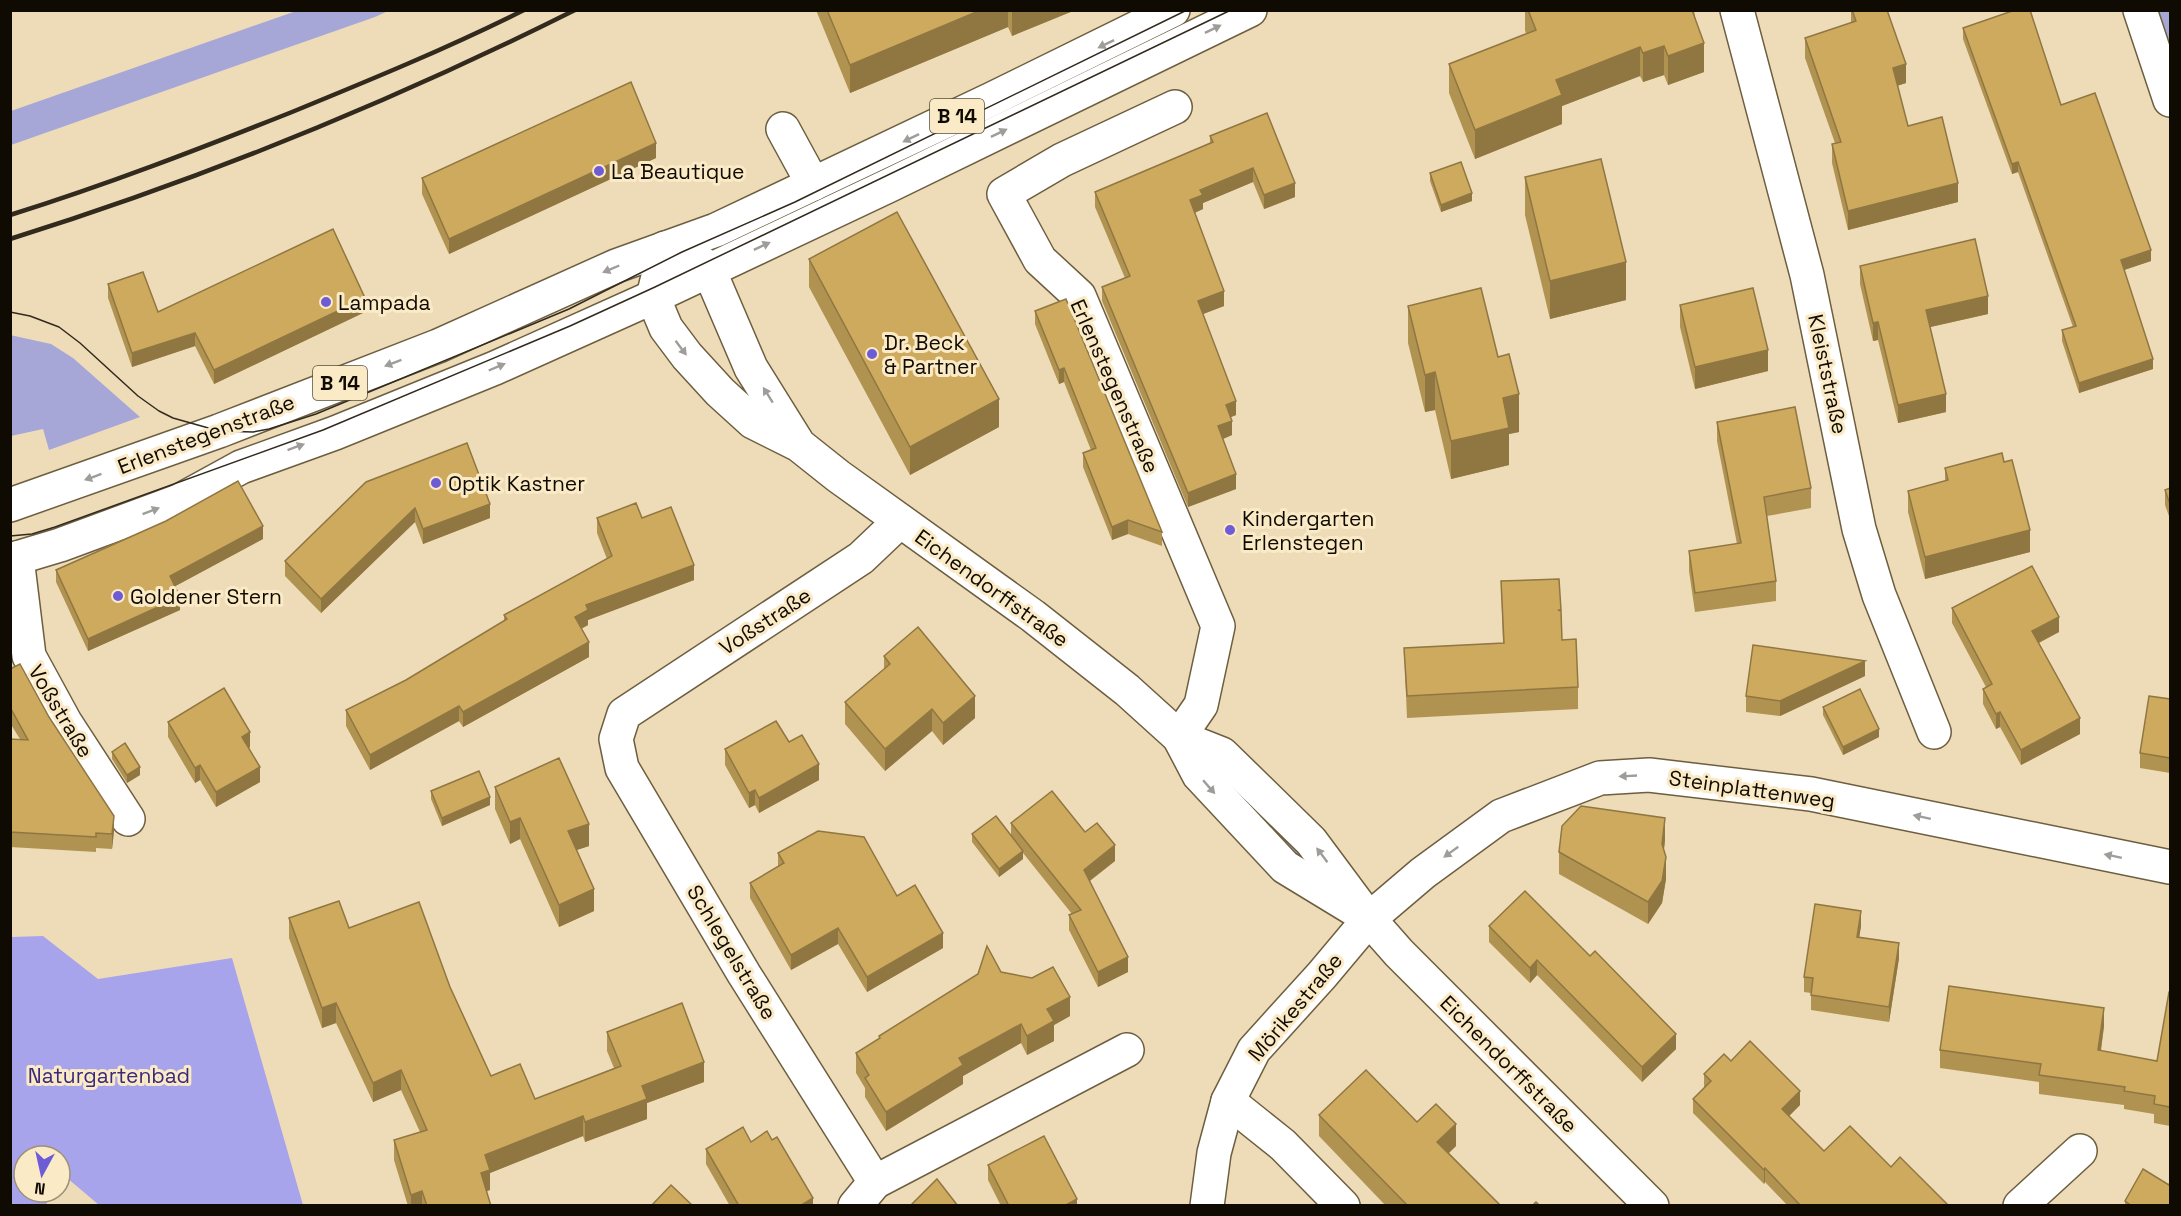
<svg xmlns="http://www.w3.org/2000/svg" width="2181" height="1216" font-family="'Space Grotesk',sans-serif">
	<rect width="100%" height="100%" fill="#eedcb9"/>
	<g fill="#a7a7d7">
		<path d="M299,10l89,1 -13,6 -364,128v-34z"/>
		<path d="M2157,11h13v38z"/>
		<path d="M10,335l41,9 22,14 67,59 -91,33 -6,-21 -32,7z"/>
		<path d="M1268,812l37,47 -4,2 -44,-38z"/>
	</g>
	<path fill="#a7a4ec" d="M43,936l55,43 134,-21 71,247h-204l-39,-33v-16h-19l-5,-4v4h-12v36h20l3,13h-36v-268z"/>
	<g fill="none" stroke-linecap="round" stroke-linejoin="round">
		<defs>
			<g id="minor">
				<path d="M1737,10l70,265 52,254 20,66 55,137"/>
				<path d="M2140,10l30,90"/>
				<path d="M1175,107l-113,53 -58,34 36,66 39,36 139,330 -17,79 -22,32"/>
				<path d="M783,129l30,55"/>
				<path d="M799,445l-48,-77 -42,-98c-11,-13 -28,-18 -44,-22l-12,49 13,31 21,28 33,36 33,30 46,23 39,31 195,140 94,74 52,47 43,17 89,87 58,78 30,34 253,253"/>
				<path d="M17,558l12,98 36,66 63,97"/>
				<path d="M1179,737l20,38 86,92 69,42"/>
				<path d="M1228,1101l55,44 60,61"/>
				<path d="M875,1182l252,-132"/>
				<path d="M855,1206l20,-24 -131,-208 -122,-206 -6,-29 8,-25 237,-156 39,-37"/>
				<path d="M1207,1206l7,-53 14,-52 26,-51 68,-75 47,-56 54,-46 78,-57 99,-38 49,-3 162,19 359,73"/>
				<path d="M2020,1206l60,-55"/>
			</g>
			<g id="major">
				<path d="M10,505l209,-74 219,-85 178,-80 100,-36 276,-131 181,-89"/>
				<path d="M10,560l50,-15 119,-44 62,-34 94,-34 160,-65 158,-71 237,-112 360,-175"/>
			</g>
		</defs>
		<use href="#minor" stroke="#6d5e3f" stroke-width="36"/>
		<use href="#major" stroke="#6d5e3f" stroke-width="36"/>
		<use href="#minor" stroke="#fff" stroke-width="33"/>
		<use href="#major" stroke="#fff" stroke-width="33"/>
		<g stroke="#312a1d" stroke-width="1.5">
			<path d="M10,312l20,4 29,11 21,16 58,53 21,15 14,7 46,13 34,1 16,-3 47,-15 253,-105 113,-57 113,-50 392,-192"/>
			<path d="M10,536l22,-2 23,-7 268,-97 247,-104 85,-39 576,-277"/>
		</g>
		<g stroke="#312a1d" stroke-width="4.5">
			<path d="M10,215c96,-30 189,-66 282,-103 78,-32 156,-64 232,-102"/>
			<path d="M10,239c195,-61 383,-138 565,-229"/>
		</g>
	</g>
	<g fill="#b09251">
		<path d="M816,10h257v1l-61,25 -4,-9 -158,66z"/>
		<path d="M1525,10h169l10,62 -36,13 -4,-10 -21,7 -3,-6 -78,30v18l-87,35 -26,-66v-29l77,-30 -1,-4z"/>
		<path d="M1851,10h36l19,73 -9,3 11,40 50,76 -110,28 -16,-67v-19l3,-1 -30,-85v-20l46,-15z"/>
		<path d="M1963,28l98,77 90,156 -27,9 29,99 -74,24 -17,-52v-11l11,-3 -55,-155 -6,2 -49,-135z"/>
		<path d="M1210,136l85,61 -31,12 -11,-27 -50,21v6l-9,4 30,93 -21,8 33,101 -5,2 1,18 -9,4 13,50 -48,18 -86,-206v-14l23,-9 -30,-71v-15l115,-49z"/>
		<path d="M656,158l-207,96 -27,-60v-16z"/>
		<path d="M1430,173l42,28 -31,11 -11,-31z"/>
		<path d="M1525,177l101,123 -76,19 -25,-104z"/>
		<path d="M809,259l190,168 -89,48 -101,-188z"/>
		<path d="M1860,266l128,48 -58,13 16,85 -48,11 -20,-83 -5,1 -13,-57z"/>
		<path d="M108,284l50,28h207l-151,72 -19,-38 -63,21 -24,-69z"/>
		<path d="M1680,305l88,66 -73,18 -15,-62z"/>
		<path d="M1408,306l90,51 21,75 -10,2v31l-58,14 -16,-69 -10,2 -17,-69z"/>
		<path d="M1035,311l127,221v14l-34,-12 -16,6 -29,-73v-14l8,-3 -27,-68 -5,2 -24,-60z"/>
		<path d="M1717,422l94,66v20l-44,8 9,65v20l-81,11 -6,-41v-20l48,-7 -20,-103z"/>
		<path d="M1945,468l85,84 -105,27 -17,-67v-21l37,-10z"/>
		<path d="M366,482l124,36 -67,26 -8,-22 -94,91 -36,-37v-15z"/>
		<path d="M2170,488v31l-5,-14v-15z"/>
		<path d="M597,518h45l52,62 -106,40v5l-7,4 8,28 -126,70 -4,-6 -89,49 -24,-44v-16l60,-30 98,-59v-6l103,-56 -10,-26z"/>
		<path d="M263,539l-88,47 5,24 -92,41 -32,-69v-12z"/>
		<path d="M1559,579l3,61 16,47v22l-171,9 -3,-70 99,-5 -2,-62z"/>
		<path d="M1952,608l107,24 -20,11 41,91 -59,31 -21,-38 -4,2 -13,-25v-15l3,-2 -34,-64z"/>
		<path d="M884,656l91,62 -32,27 -11,-14 -47,40 -40,-47v-22l39,-33z"/>
		<path d="M10,669l39,48 65,114 -2,18 -16,-1v4l-86,-5v-108h10l-10,-16z"/>
		<path d="M1865,676l-85,40 -34,-4v-16z"/>
		<path d="M2170,699v74l-30,-5v-15z"/>
		<path d="M1823,707l56,30 -36,18 -20,-40z"/>
		<path d="M168,722l82,25 -1,1 11,34 -44,25 -16,-27 -5,3 -27,-46z"/>
		<path d="M789,742l30,38 -60,33 -4,-8 -6,3 -24,-43v-16z"/>
		<path d="M112,752l28,23 -13,8 -15,-24z"/>
		<path d="M495,787l94,59 -13,4 18,61 -35,16 -39,-88 -10,5 -15,-35z"/>
		<path d="M431,791l59,14 -48,21 -11,-27z"/>
		<path d="M1011,823l74,9 30,29 -25,20 38,91 -30,15 -29,-57v-15l3,-1 -49,-61v6l-24,18 -27,-35v-8l39,2z"/>
		<path d="M1665,840l-1,9 2,30 -4,24 -14,21 -89,-50v-22z"/>
		<path d="M778,853l119,43 46,52 -76,44 -29,-48 -47,26 -41,-72v-15l28,-16z"/>
		<path d="M289,918l60,10 101,59 41,89 44,23 79,-31 -7,-17v-19l97,50 -57,21v16l-62,23 -2,-6 -93,37v17l-4,1 5,15h-83l-14,-46v-20l26,-8 -19,-42 -28,12 -37,-79 -14,5 -33,-90z"/>
		<path d="M1489,926l101,30 86,93 -34,33 -105,-107 -7,8 -41,-41z"/>
		<path d="M1861,926l-2,11 40,21 -10,64 -78,-12v-17l-7,-1v-15z"/>
		<path d="M1001,972l69,44 -16,9v16l-27,14 -6,-12 -58,33v8l-77,47 -21,-34v-9l-9,-15v-20l23,-14v-3z"/>
		<path d="M2170,992v134l-16,-3v-9l-30,-5v-4l-85,-11v-12l-99,-14v-18l164,-24 -3,25 56,10z"/>
		<path d="M1731,1061l69,44 -11,11 35,35 67,16 58,39h-161l-23,-24 -1,2 -71,-71v-14l11,-11v-14z"/>
		<path d="M1319,1115l98,7 39,24 -7,7 52,53h-115l-67,-70z"/>
		<path d="M751,1142l62,64h-83l-24,-42v-15z"/>
		<path d="M988,1165l89,41h-76l-13,-26z"/>
		<path d="M2169,1185l1,21h-45v-5z"/>
	</g>
	<g fill="#907742">
		<path d="M981,10h27v17l-158,66v-28z"/>
		<path d="M1012,10h61v1l-61,25z"/>
		<path d="M1704,43v29l-36,13v-29z"/>
		<path d="M1664,46v29l-21,7v-29z"/>
		<path d="M1640,47v29l-78,30v18l-87,35v-29l81,-50z"/>
		<path d="M1906,64v19l-13,4v-19z"/>
		<path d="M656,143v15l-207,96v-15z"/>
		<path d="M2018,162v10l-6,2v-10z"/>
		<path d="M1253,168v14l-50,21v6l-13,6v-15l10,-10z"/>
		<path d="M1295,183v14l-31,12v-14z"/>
		<path d="M1958,183v19l-110,28v-19z"/>
		<path d="M1472,193v8l-31,11v-7z"/>
		<path d="M2151,250v11l-30,10v-11z"/>
		<path d="M1626,262v38l-76,19v-38z"/>
		<path d="M1224,291v15l-26,10v-15z"/>
		<path d="M1988,296v18l-62,14v-18z"/>
		<path d="M365,298v14l-151,72v-14z"/>
		<path d="M1878,322v18l-5,1v-18z"/>
		<path d="M195,333v13l-63,21v-14z"/>
		<path d="M1768,350v21l-73,18v-22z"/>
		<path d="M2153,359v10l-74,24v-10z"/>
		<path d="M1064,368v14l-5,2v-14z"/>
		<path d="M1435,372v38l-10,2v-37z"/>
		<path d="M1519,394v38l-10,2v31l-58,14v-38l52,-43z"/>
		<path d="M1946,394v18l-48,11v-18z"/>
		<path d="M999,399v28l-89,48v-28z"/>
		<path d="M1236,401v14l-10,4v-14z"/>
		<path d="M1232,421v14l-14,6v-15z"/>
		<path d="M1236,474v15l-48,18v-14z"/>
		<path d="M490,504v14l-67,26v-15z"/>
		<path d="M415,508v14l-94,91v-14z"/>
		<path d="M1128,520v14l-16,6v-13z"/>
		<path d="M263,526v13l-93,50v-13z"/>
		<path d="M2030,530v22l-105,27v-22z"/>
		<path d="M694,565v15l-106,40v5l-13,7v-15l11,-12z"/>
		<path d="M180,597v13l-92,41v-12z"/>
		<path d="M2059,617v15l-27,14v-15z"/>
		<path d="M589,642v15l-126,70v-15z"/>
		<path d="M1865,661v15l-85,40v-15z"/>
		<path d="M975,696v22l-32,27v-22z"/>
		<path d="M459,706v15l-89,49v-15z"/>
		<path d="M932,709v22l-47,40v-22z"/>
		<path d="M2000,712v15l-4,2v-15z"/>
		<path d="M2080,718v16l-59,31v-15z"/>
		<path d="M1879,729v8l-36,18v-8z"/>
		<path d="M250,732v15l-8,5v-15z"/>
		<path d="M819,764v16l-60,33v-15z"/>
		<path d="M200,765v15l-5,3v-15z"/>
		<path d="M140,767v8l-13,8v-8z"/>
		<path d="M260,767v15l-44,25v-15z"/>
		<path d="M755,790v15l-6,3v-15z"/>
		<path d="M490,797v8l-48,21v-8z"/>
		<path d="M114,816v15l-2,18v-15z"/>
		<path d="M520,818v21l-10,5v-22z"/>
		<path d="M1665,818v22l-3,26v-22z"/>
		<path d="M589,824v22l-21,7v-22z"/>
		<path d="M1115,845v16l-31,24v-15z"/>
		<path d="M1023,851v8l-24,18v-8z"/>
		<path d="M1666,857v22l-4,24 -14,21v-22z"/>
		<path d="M594,889v22l-35,16v-22z"/>
		<path d="M1861,911v15l-4,26v-15z"/>
		<path d="M838,928v16l-47,26v-15z"/>
		<path d="M943,933v15l-76,44v-15z"/>
		<path d="M1899,943v15l-10,64v-15z"/>
		<path d="M1128,957v15l-30,15v-15z"/>
		<path d="M1537,960v15l-7,8v-15z"/>
		<path d="M1070,997v19l-16,9v16l-27,14v-19l20,-27z"/>
		<path d="M336,1003v20l-14,5v-20z"/>
		<path d="M2104,1008v18l-6,43v-19z"/>
		<path d="M1021,1024v19l-58,33v8l-77,47v-19l73,-54z"/>
		<path d="M1676,1034v15l-34,33v-15z"/>
		<path d="M704,1062v20l-57,21v16l-62,23v-20l57,-36z"/>
		<path d="M401,1070v20l-28,12v-19z"/>
		<path d="M1800,1091v14l-18,18v-14z"/>
		<path d="M583,1116v20l-93,37v17l-9,3v-20l4,-18z"/>
		<path d="M1456,1124v22l-19,18v-22z"/>
		<path d="M1765,1168v14l-1,2v-14z"/>
		<path d="M422,1191v15h-11v-11z"/>
		<path d="M813,1198v8h-13z"/>
		<path d="M1077,1199v7h-13z"/>
	</g>
	<g fill="#cdaa5e" stroke="#907742" stroke-width="1.5">
		<path d="M827,10h154l-131,55z"/>
		<path d="M1528,10h164l12,33 -36,13 -4,-10 -21,7 -3,-6 -84,33 6,15 -87,35 -26,-66 87,-34z"/>
		<path d="M1852,10h35l19,54 -13,4 15,58 34,-9 16,66 -110,28 -16,-67 9,-2 -36,-104 51,-17z"/>
		<path d="M2015,10h15l31,95 34,-12 56,157 -30,10 32,99 -74,24 -17,-53 14,-4 -58,-164 -6,2 -49,-136z"/>
		<path d="M631,82l25,61 -207,96 -27,-61z"/>
		<path d="M1267,113l28,70 -31,12 -11,-27 -53,22 3,5 -13,5 34,91 -26,10 38,100 -10,4 6,16 -14,5 18,48 -48,19 -86,-206 28,-11 -35,-84 118,-50 -3,-6z"/>
		<path d="M1601,159l25,103 -76,19 -25,-104z"/>
		<path d="M1461,162l11,31 -31,12 -11,-32z"/>
		<path d="M897,212l102,187 -89,48 -101,-188z"/>
		<path d="M333,229l32,69 -151,72 -19,-37 -63,20 -24,-69 35,-12 15,40z"/>
		<path d="M1975,239l13,57 -62,14 20,84 -48,11 -20,-83 -5,1 -13,-57z"/>
		<path d="M1481,288l17,69 11,-3 10,40 -16,4 6,30 -58,13 -16,-69 -10,3 -17,-69z"/>
		<path d="M1753,288l15,62 -73,17 -15,-62z"/>
		<path d="M1066,299l96,233 -34,-12 -16,7 -29,-74 13,-5 -32,-80 -5,2 -24,-59z"/>
		<path d="M1795,407l16,81 -47,9 12,84 -81,12 -6,-42 52,-8 -24,-121z"/>
		<path d="M467,443l23,61 -67,25 -8,-21 -94,91 -36,-38 81,-79z"/>
		<path d="M2002,453l2,9 8,-2 18,70 -105,27 -17,-66 40,-11 -3,-12z"/>
		<path d="M238,481l25,45 -93,50 10,21 -92,42 -32,-69 110,-49z"/>
		<path d="M2170,488v16l-5,-14z"/>
		<path d="M636,503l6,15 29,-11 23,58 -108,40 2,5 -13,7 14,25 -126,70 -4,-6 -89,49 -24,-45 60,-30 101,-61 -3,-4 108,-59 -15,-38z"/>
		<path d="M2032,566l27,51 -27,14 48,87 -59,32 -21,-38 -4,2 -13,-25 9,-5 -40,-76z"/>
		<path d="M1559,579l2,31h-3l3,1 1,29 14,-1 2,48 -171,9 -3,-48 100,-5 -3,-62z"/>
		<path d="M918,627l57,69 -32,27 -11,-14 -47,40 -40,-47 45,-38 -6,-8z"/>
		<path d="M1753,645l112,16 -85,40 -34,-5z"/>
		<path d="M20,664l29,53 65,99 -2,18 -16,-1v4l-86,-5v-93l18,1 -18,-33v-38z"/>
		<path d="M224,688l26,44 -8,5 18,30 -44,25 -16,-27 -5,3 -27,-46z"/>
		<path d="M1860,689l19,40 -36,18 -20,-40z"/>
		<path d="M2149,696l21,3v59l-30,-5z"/>
		<path d="M776,721l13,21 13,-7 17,29 -60,34 -4,-8 -6,3 -24,-44z"/>
		<path d="M125,743l15,24 -13,8 -15,-23z"/>
		<path d="M559,758l30,66 -21,7 26,58 -35,16 -39,-87 -10,4 -15,-35z"/>
		<path d="M479,771l11,26 -48,21 -11,-27z"/>
		<path d="M1052,791l33,41 12,-9 18,22 -31,25 44,87 -30,15 -29,-57 12,-5 -70,-87z"/>
		<path d="M1581,806l84,12 -3,26 4,13 -4,24 -14,21 -89,-50 3,-26z"/>
		<path d="M996,816l27,35 -24,18 -27,-35z"/>
		<path d="M818,831l46,6 33,59 18,-11 28,48 -76,44 -29,-49 -47,27 -41,-72 34,-20 -6,-10z"/>
		<path d="M1525,891l65,65 5,-5 81,83 -34,33 -105,-107 -7,8 -41,-42z"/>
		<path d="M339,901l10,27 70,-26 31,85 41,89 29,-12 15,35 86,-33 -14,-34 75,-29 22,59 -62,24 5,13 -62,23 -2,-6 -98,39 5,15 -9,3 10,33h-64l-5,-15 -11,4 -17,-55 33,-10 -26,-60 -28,13 -37,-80 -14,5 -33,-90z"/>
		<path d="M1815,904l46,7 -4,26 42,6 -10,64 -78,-12 2,-17 -9,-1z"/>
		<path d="M987,946l14,26 31,6 21,-11 17,30 -23,12 7,12 -27,15 -6,-12 -62,34 4,7 -77,47 -21,-34 4,-3 -13,-22 24,-15 -1,-2 99,-62z"/>
		<path d="M1949,986l155,22 -6,42 59,11 12,-69h1v115l-16,-3 1,-8 -31,-5 1,-4 -86,-12 2,-11 -101,-14z"/>
		<path d="M1750,1041l50,50 -18,18 42,42 26,-25 41,41 9,-10 49,49h-148l-36,-38 -1,2 -71,-71 18,-18 -7,-7 20,-20 7,7z"/>
		<path d="M1366,1070l51,52 19,-18 20,20 -19,18 64,64h-93l-89,-91z"/>
		<path d="M743,1127l8,15 16,-11 5,9 5,-3 36,61 -13,8h-61l-33,-57z"/>
		<path d="M1044,1136l33,63 -13,7h-55l-21,-41z"/>
		<path d="M2143,1169l26,16 1,-3v24h-38l-7,-5z"/>
		<path d="M937,1179l21,27h-48z"/>
		<path d="M671,1185l22,21h-42z"/>
		<path d="M1536,1202l4,4h-8z"/>
	</g>
	<defs><path id="oneway-solid" d="M-6-.8H1V-3.2L6.5 0L1 3.2V.8H-6Z" transform="scale(1.5)"/></defs>
	<g fill="#9f9d9a">
		<use href="#oneway-solid" transform="translate(1213 29) rotate(-26)"/>
		<use href="#oneway-solid" transform="translate(1106 44) rotate(154)"/>
		<use href="#oneway-solid" transform="translate(999 133) rotate(-26)"/>
		<use href="#oneway-solid" transform="translate(911 138) rotate(154)"/>
		<use href="#oneway-solid" transform="translate(762 246) rotate(-25)"/>
		<use href="#oneway-solid" transform="translate(611 269) rotate(157)"/>
		<use href="#oneway-solid" transform="translate(681 348) rotate(53)"/>
		<use href="#oneway-solid" transform="translate(393 363) rotate(159)"/>
		<use href="#oneway-solid" transform="translate(497 367) rotate(-23)"/>
		<use href="#oneway-solid" transform="translate(768 395) rotate(-122)"/>
		<use href="#oneway-solid" transform="translate(296 447) rotate(-20)"/>
		<use href="#oneway-solid" transform="translate(93 477) rotate(160)"/>
		<use href="#oneway-solid" transform="translate(151 511) rotate(-21)"/>
		<use href="#oneway-solid" transform="translate(1628 776) rotate(177)"/>
		<use href="#oneway-solid" transform="translate(1209 787) rotate(49)"/>
		<use href="#oneway-solid" transform="translate(1922 817) rotate(-168)"/>
		<use href="#oneway-solid" transform="translate(1451 852) rotate(144)"/>
		<use href="#oneway-solid" transform="translate(1322 855) rotate(-127)"/>
		<use href="#oneway-solid" transform="translate(2113 856) rotate(-168)"/>
	</g>
	<g fill="#6d5cd5" stroke="#fbeac6" stroke-width="2">
		<circle cx="599" cy="171" r="6"/>
		<circle cx="326" cy="302" r="6"/>
		<circle cx="872" cy="354" r="6"/>
		<circle cx="436" cy="483" r="6"/>
		<circle cx="1230" cy="530" r="6"/>
		<circle cx="118" cy="596" r="6"/>
	</g>
	<g text-anchor="middle" dominant-baseline="central" stroke-width="6" stroke-linejoin="round" paint-order="stroke">
		<g fill="#fbeac6" stroke="#564e3d" stroke-width="1.5">
			<rect x="930" y="99" width="54" height="34" rx="4.5"/>
			<rect x="313" y="366" width="54" height="34" rx="4.5"/>
		</g>
		<g font-size="20" font-weight="bold" fill="#100b02">
			<text x="957" y="116">B 14</text>
			<text x="340" y="383">B 14</text>
		</g>
		<g font-size="21" fill="#100b02" stroke="#fbeac6" text-anchor="start">
			<text x="611" y="171">La Beautique</text>
			<text x="338" y="302">Lampada</text>
			<text x="884" y="342">Dr. Beck<tspan x="884" dy="24">&amp; Partner</tspan></text>
			<text x="448" y="483">Optik Kastner</text>
			<text x="1242" y="518">Kindergarten<tspan x="1242" dy="24">Erlenstegen</tspan></text>
			<text x="130" y="596">Goldener Stern</text>
		</g>
		<g font-size="21" fill="#100b02" stroke="#fbeac6">
			<text transform="translate(1828 374) rotate(78)">Kleiststraße</text>
			<text transform="translate(1115 386) rotate(66)">Erlenstegenstraße</text>
			<text transform="translate(206 434) rotate(-21)">Erlenstegenstraße</text>
			<text transform="translate(992 588) rotate(36)">Eichendorffstraße</text>
			<text transform="translate(765 621) rotate(-33)">Voßstraße</text>
			<text transform="translate(61 711) rotate(59)">Voßstraße</text>
			<text transform="translate(1752 789) rotate(8)">Steinplattenweg</text>
			<text transform="translate(732 952) rotate(59)">Schlegelstraße</text>
			<text transform="translate(1295 1007) rotate(-50)">Mörikestraße</text>
			<text transform="translate(1509 1064) rotate(45)">Eichendorffstraße</text>
		</g>
		<g font-size="21" fill="#392a7d" stroke="#fbeac6">
			<text x="109" y="1075">Naturgartenbad</text>
		</g>
	</g>
	<rect width="2181" height="1216" fill="none" stroke="#100b02" stroke-width="24"/>
	<g transform="translate(42 1174) rotate(188)"><circle r="28" fill="#fbeac6" stroke="#9d9178" stroke-width="1.5"/>
	<path d="M0-4.5L10 22L0 15L-10 22Z" fill="#6d5cd5"/>
	<text y="-9" font-size="16" font-weight="bold" text-anchor="middle" fill="#100b02">N</text>
	</g>
</svg>
